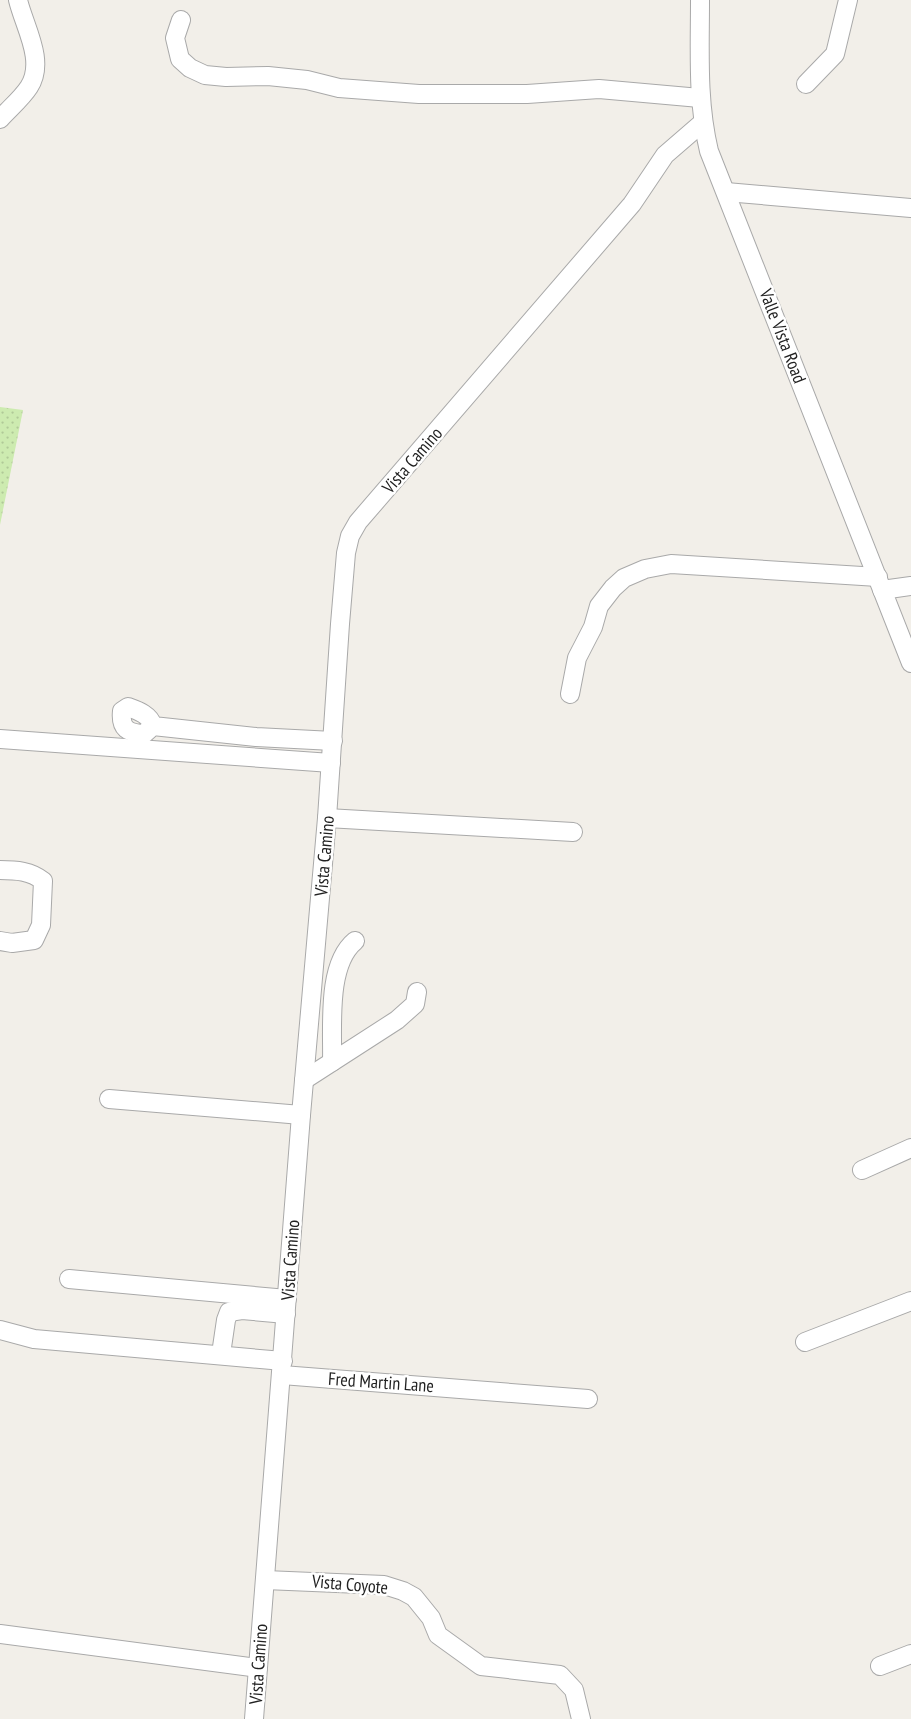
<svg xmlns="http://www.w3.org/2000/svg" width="911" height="1719" font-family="'PT Sans Narrow',sans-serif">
	<defs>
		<pattern id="grass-dots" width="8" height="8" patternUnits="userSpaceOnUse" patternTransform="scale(1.25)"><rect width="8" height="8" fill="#cdebb0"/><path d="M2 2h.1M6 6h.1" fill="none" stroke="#b0c997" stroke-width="1.8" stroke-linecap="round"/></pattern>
	</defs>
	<rect width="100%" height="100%" fill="#f2efe9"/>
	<path fill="url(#grass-dots)" d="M0,407l23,3 -23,115z"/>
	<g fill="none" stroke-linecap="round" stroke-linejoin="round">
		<defs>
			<g id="minor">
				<path d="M700,0c0,51 -3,101 9,151l202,512"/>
				<path d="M181,20l-6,18 5,21 10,9 15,7 21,2 42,-1 39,4 32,8 80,6h108l72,-5 101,9"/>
				<path d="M806,84l29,-30 13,-54"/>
				<path d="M0,119c9,-10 22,-21 29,-32 17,-26 -5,-61 -11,-87"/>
				<path d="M726,192l185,16"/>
				<path d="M882,590l29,-4"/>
				<path d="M570,694l7,-36 16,-31 6,-21 14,-18 11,-10 21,-9 26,-5 207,13"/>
				<path d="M153,726l-9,8c-16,-1 -24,-5 -22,-23l6,-4c11,4 22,8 25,19l103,11 77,4"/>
				<path d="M0,739l331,24"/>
				<path d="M327,818l246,14"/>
				<path d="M0,870c16,0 31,1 43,11l-2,44 -7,15 -22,3 -12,-2"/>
				<path d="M332,1062c1,-34 -6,-97 23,-121"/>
				<path d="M304,1080l93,-60 18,-16 2,-12"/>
				<path d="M109,1099l192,16"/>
				<path d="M862,1170l49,-22"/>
				<path d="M69,1279l218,20"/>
				<path d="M0,1330l34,9 249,22"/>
				<path d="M805,1342l106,-41"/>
				<path d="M221,1354l5,-34 3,-8 13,-2 44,4"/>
				<path d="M282,1375l306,24"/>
				<path d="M265,1580l119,5 19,6 11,6 17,21 7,17 43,31 79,9 14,15 7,29"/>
				<path d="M0,1634l258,34"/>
				<path d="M880,1666l31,-12"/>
				<path d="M254,1719l47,-604 26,-297 13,-194 6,-71 4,-17 8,-14 274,-318 33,-49 37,-32"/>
			</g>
		</defs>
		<use href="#minor" stroke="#a9a9a9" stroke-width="20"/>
		<use href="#minor" stroke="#fff" stroke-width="18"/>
	</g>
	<g text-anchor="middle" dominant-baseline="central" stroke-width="5" stroke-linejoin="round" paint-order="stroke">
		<g font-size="18" fill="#222" stroke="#fff">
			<text transform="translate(783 336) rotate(69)">Valle Vista Road</text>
			<text transform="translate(412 460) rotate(-49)">Vista Camino</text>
			<text transform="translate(324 856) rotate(-85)">Vista Camino</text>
			<text transform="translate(290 1260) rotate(-86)">Vista Camino</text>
			<text transform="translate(381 1382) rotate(4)">Fred Martin Lane</text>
			<text transform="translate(350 1584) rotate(5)">Vista Coyote</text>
			<text transform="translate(258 1664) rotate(-86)">Vista Camino</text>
		</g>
	</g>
</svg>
